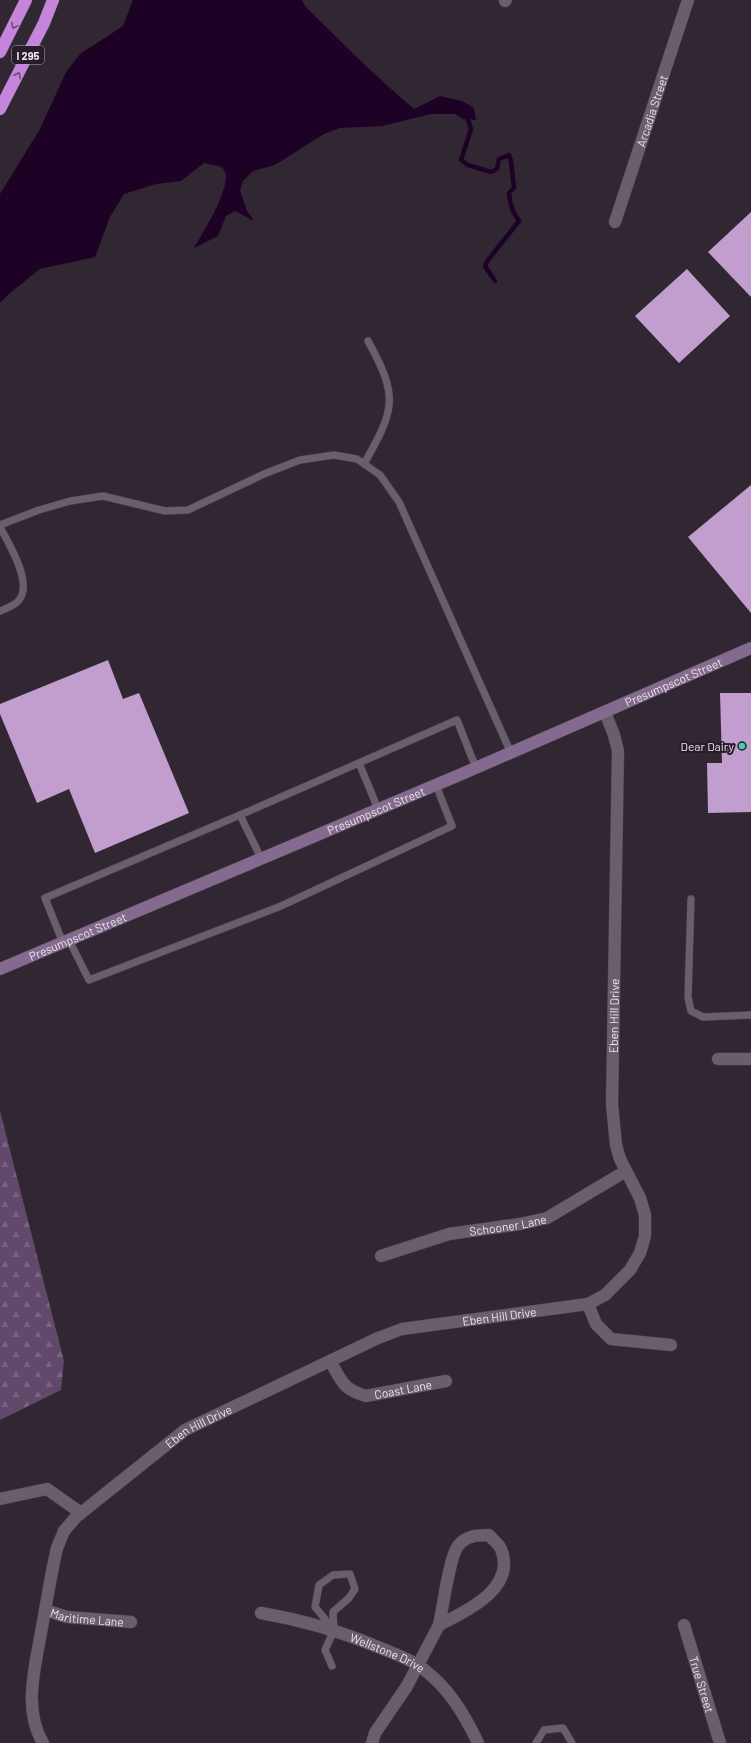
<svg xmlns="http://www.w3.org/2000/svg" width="751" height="1743" font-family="Barlow,sans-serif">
	<defs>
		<pattern id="forest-firs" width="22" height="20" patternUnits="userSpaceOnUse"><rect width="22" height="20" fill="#62496b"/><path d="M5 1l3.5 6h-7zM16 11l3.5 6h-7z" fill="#796380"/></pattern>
	</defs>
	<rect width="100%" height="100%" fill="#302733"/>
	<path fill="url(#forest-firs)" d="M0,1111l64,250 -3,29 -61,30z"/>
	<path fill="#1d0226" d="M133,0h169l3,6c35,35 71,71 109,103l26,-13 22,5 12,7 2,12 -13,-1 -8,-5h-24l-49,12 -42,2 -16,6 -49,31 -22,6 -10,10 -3,9 7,21 7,10 -19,-10 -9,5 -8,20 -24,12c10,-17 32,-52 32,-72 0,-3 -3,-7 -4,-9l-18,-4 -23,18 -25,3 -32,10 -14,23 -15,40 -55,12 -30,24 -10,10v-109l40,-65 26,-57 14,-18 43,-28z"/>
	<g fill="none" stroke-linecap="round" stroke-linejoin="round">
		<path stroke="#1d0226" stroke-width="4.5" d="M466,114l5,15 -10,31 7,5 23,7 6,-3 2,-10 10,-4 2,6 3,27 -5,5 1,8 3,10 6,10 -31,39 -3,6 10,15"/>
	</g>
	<g fill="#c19ece">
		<path d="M751,212v85l-43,-45z"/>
		<path d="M687,269l43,47 -51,47 -44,-47z"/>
		<path d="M751,485v128l-63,-76z"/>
		<path d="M108,660l15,39 16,-6 50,120 -94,40 -26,-64 -32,14 -37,-89v-10z"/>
		<path d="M720,693h31v119l-43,1 -1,-50h15z"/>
	</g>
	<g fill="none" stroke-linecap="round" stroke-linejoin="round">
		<defs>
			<g id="lane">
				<path d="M364,464c31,-55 35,-67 4,-123"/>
				<path d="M0,525l39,-15 31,-9 33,-5 62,15 23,-1 76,-36 36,-14 34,-5 23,4 23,16 19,27 112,251"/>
				<path d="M0,527c9,17 33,56 19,73 -3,5 -14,9 -19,11"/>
				<path d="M359,763l19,46"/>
				<path d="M261,858l-21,-43 217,-95 19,48"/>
				<path d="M691,899l-3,98 3,14 12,6 48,-2"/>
				<path d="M69,940l20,40 192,-74 171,-80 -16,-41"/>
				<path d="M63,943l-18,-45 195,-83"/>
				<path d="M350,1574l5,15 -6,9 -16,14 1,18 -19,-23 4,-22 14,-10z"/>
				<path d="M332,1666l-7,-16 9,-20"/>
				<path d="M536,1743l8,-13 19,-2 9,15"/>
			</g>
			<g id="street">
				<path d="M505,1l1,-1"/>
				<path id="s1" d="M615,222l73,-222"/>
				<path d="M718,1059h33"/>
				<path id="s2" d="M381,1256l68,-22 71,-10 27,-6 79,-47"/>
				<path d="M588,1304l8,20 15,15 60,6"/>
				<path id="s3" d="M330,1361c12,20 12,28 36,35l80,-15"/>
				<path d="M0,1499l47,-10 34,24"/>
				<path d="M489,1535c3,4 10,9 12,14 16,39 -34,62 -62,76 4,-17 10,-67 19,-79 7,-10 19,-11 31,-11z"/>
				<path id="s4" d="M45,1610l22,7 64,5"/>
				<path id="s5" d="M261,1613c41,7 79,18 117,34 17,7 35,13 49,25 23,18 39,45 51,71"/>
				<path id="s6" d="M684,1625l36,118"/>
				<path id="s7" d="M43,1743c-21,-35 -7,-79 -1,-116 5,-27 9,-53 15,-79l7,-17 12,-14 109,-87 193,-92 24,-9 186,-25 17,-9 25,-25 10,-17 5,-17v-21l-5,-17 -20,-39 -4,-14 -4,-41 6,-353 -4,-16 -9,-23"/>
				<path d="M372,1743l3,-10 32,-47 32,-61"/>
			</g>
			<g id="secondary">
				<path id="s8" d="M0,969l464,-196 287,-125"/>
			</g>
			<g id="highway">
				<path d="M0,52l26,-52"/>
				<path d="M0,109l44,-86 9,-23"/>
			</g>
		</defs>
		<use href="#lane" stroke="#4a424d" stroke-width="8"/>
		<use href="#street" stroke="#4a424d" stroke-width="13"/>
		<use href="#secondary" stroke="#4a424d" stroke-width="13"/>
		<use href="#highway" stroke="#4a424d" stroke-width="13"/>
		<use href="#lane" stroke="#685e6c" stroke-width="7"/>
		<use href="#street" stroke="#685e6c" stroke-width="12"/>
		<use href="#secondary" stroke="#846a8e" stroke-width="12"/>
		<use href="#highway" stroke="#c585dc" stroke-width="12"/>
	</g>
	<defs><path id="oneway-chevron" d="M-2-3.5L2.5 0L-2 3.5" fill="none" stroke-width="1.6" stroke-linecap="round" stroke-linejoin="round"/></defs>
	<g stroke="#6e4c7a">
		<use href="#oneway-chevron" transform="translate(14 26) rotate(117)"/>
		<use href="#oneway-chevron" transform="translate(18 75) rotate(-63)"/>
	</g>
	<circle fill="#3bd4a4" stroke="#261d29" stroke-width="1.5" cx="742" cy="746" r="4"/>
	<g text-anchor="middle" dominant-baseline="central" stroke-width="4" stroke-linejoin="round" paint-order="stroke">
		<rect fill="#261d29" stroke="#afa8b2" stroke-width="1" x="12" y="46" width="32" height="18" rx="3"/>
		<g font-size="11" font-weight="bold" fill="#eae4ec">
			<text x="28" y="55">I 295</text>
		</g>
		<g font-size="12" fill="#eae4ec" stroke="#261d29">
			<text stroke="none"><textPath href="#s1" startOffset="117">Arcadia Street</textPath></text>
			<text stroke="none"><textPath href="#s8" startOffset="732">Presumpscot Street</textPath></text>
			<text stroke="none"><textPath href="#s8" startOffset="408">Presumpscot Street</textPath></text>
			<text stroke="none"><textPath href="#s8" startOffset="84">Presumpscot Street</textPath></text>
			<text stroke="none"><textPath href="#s7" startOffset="1121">Eben Hill Drive</textPath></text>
			<text stroke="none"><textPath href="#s2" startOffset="131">Schooner Lane</textPath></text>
			<text stroke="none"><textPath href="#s7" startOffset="713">Eben Hill Drive</textPath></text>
			<text stroke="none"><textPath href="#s3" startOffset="90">Coast Lane</textPath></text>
			<text stroke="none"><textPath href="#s7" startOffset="389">Eben Hill Drive</textPath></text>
			<text stroke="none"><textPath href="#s4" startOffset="43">Maritime Lane</textPath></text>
			<text stroke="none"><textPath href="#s5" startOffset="133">Wellstone Drive</textPath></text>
			<text stroke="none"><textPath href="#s6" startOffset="62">True Street</textPath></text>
		</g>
		<g font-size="12" fill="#eae4ec" stroke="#261d29" text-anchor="end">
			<text x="734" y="746">Dear Dairy</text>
		</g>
	</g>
</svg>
